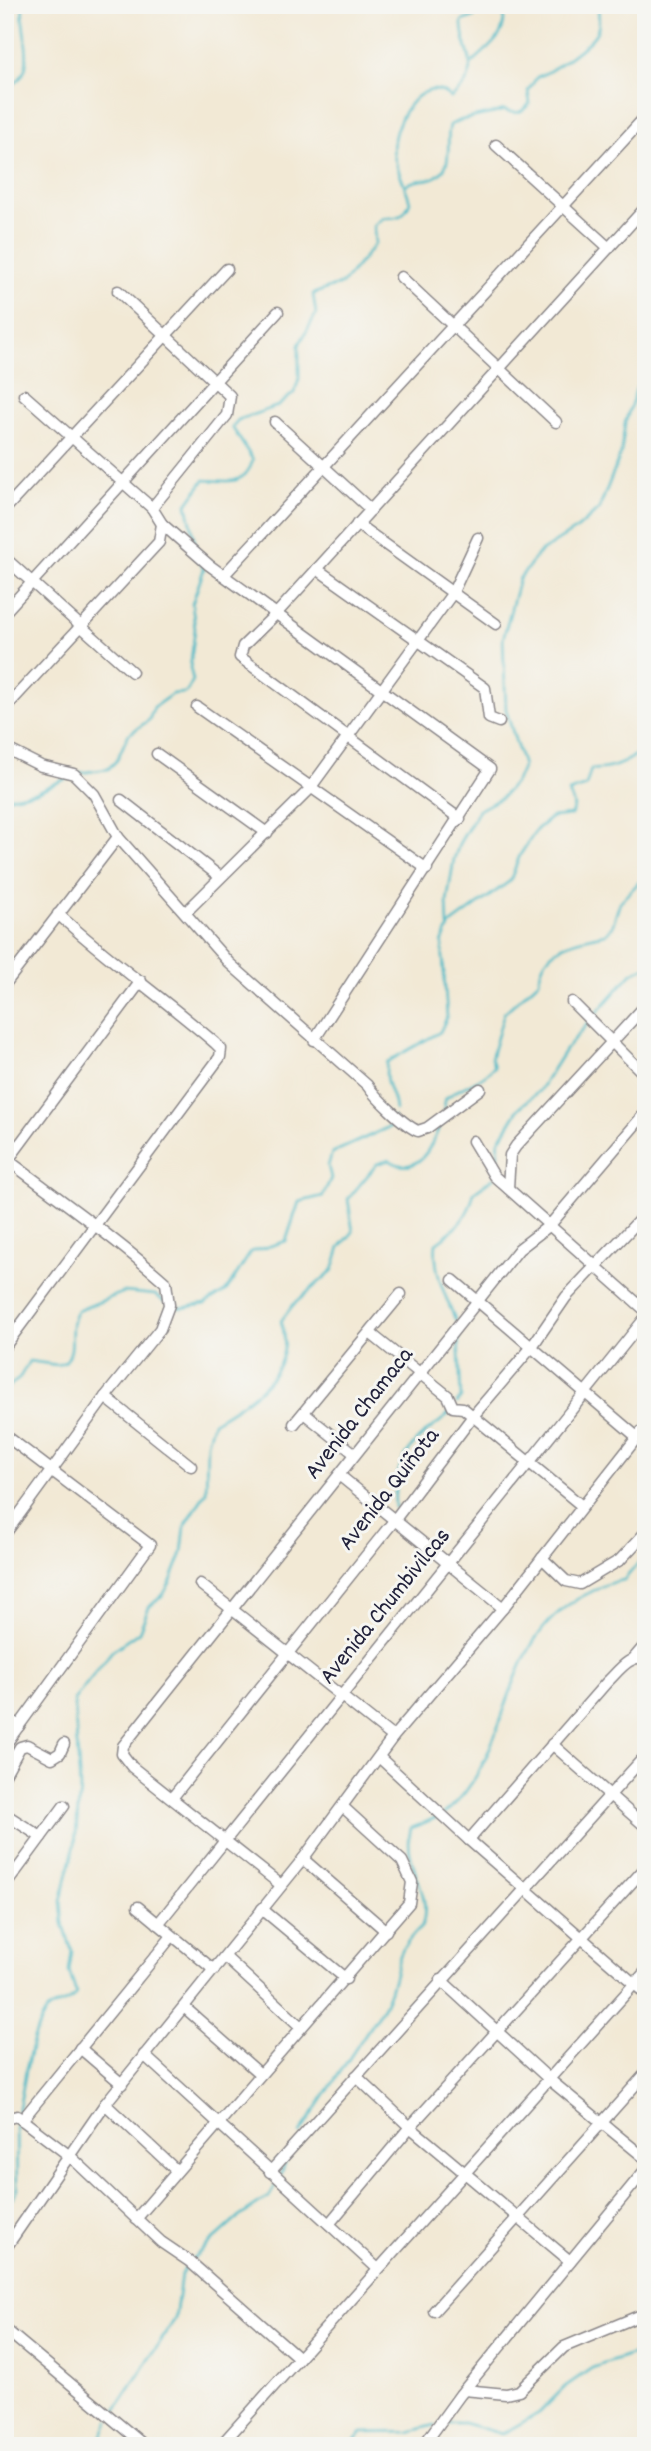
<svg xmlns="http://www.w3.org/2000/svg" width="651" height="2451" font-family="Dekko,sans-serif">
	<rect width="100%" height="100%" fill="#f6f6f2"/>
	<filter id="ink" filterUnits="userSpaceOnUse"><feTurbulence type="fractalNoise" baseFrequency=".0143" numOctaves="2"/><feDisplacementMap in="SourceGraphic" scale="14" xChannelSelector="R" yChannelSelector="G"/><feConvolveMatrix kernelMatrix="1 2 1 2 8 2 1 2 1" color-interpolation-filters="sRGB"/></filter>
	<filter id="wash" filterUnits="userSpaceOnUse"><feTurbulence type="fractalNoise" baseFrequency=".00686" numOctaves="4" result="noise"/><feDisplacementMap in="SourceGraphic" scale="28" xChannelSelector="R" yChannelSelector="G"/><feGaussianBlur stdDeviation="1.57" result="paint"/><feColorMatrix in="noise" values="0 0 0 0 0 0 0 0 0 0 0 0 0 0 0 0 0 1.4 0 .05"/><feComposite in="paint" operator="in"/></filter>
	<g filter="url(#wash)">
		<rect width="100%" height="100%" fill="#f2e9d5"/>
		<g fill="none" stroke-linecap="round" stroke-linejoin="round">
			<g stroke="#4cbac7" stroke-width="2.5">
				<path d="M473,62c21,-20 34,-25 31,-57"/>
				<path d="M5,89c38,-17 14,-51 18,-84"/>
				<path d="M407,185c9,-7 18,-3 28,-8 20,-10 10,-35 15,-52 17,-10 36,-8 54,-15 12,5 18,3 26,-7l-2,-12 9,-14c13,-4 52,-32 59,-44 5,-8 2,-18 2,-28"/>
				<path d="M196,547l-9,-43 17,-24c22,1 41,7 49,-20l-21,-33 6,-7 40,-14 16,-13 5,-14v-34l17,-31 -3,-20 30,-11 32,-39 -1,-19 9,-7c16,0 21,-1 27,-16 -4,-16 -13,-31 -16,-47 -6,-28 28,-86 57,-57 38,-30 9,-46 11,-77l12,-4 6,-12"/>
				<path d="M79,773l29,-4 9,-9 11,-25 21,-15 5,-13 18,-13 14,-1 7,-13 -3,-12 5,-39 -3,-25 12,-35 -3,-6"/>
				<path d="M5,798l31,-6 34,-15"/>
				<path d="M448,926l-1,-24 7,-43 6,-17 19,-32 22,-12 15,-17 7,-15 -17,-56 -3,-71 16,-60 21,-27 38,-24 21,-19 22,-56 4,-30 21,-63"/>
				<path d="M593,1017l39,-44 14,-6"/>
				<path d="M395,1110c-2,-22 -12,-22 -8,-48l53,-30 7,-15 -5,-74 8,-18 60,-44 10,-26 17,-26 15,-12 19,-2 3,-9 -5,-14 17,-6 5,-17c20,2 45,-9 55,-26"/>
				<path d="M444,1111l1,-12c16,-14 35,-16 49,-32l-3,-9 13,-45 35,-32c3,-36 37,-41 66,-47l7,-7 8,-25 26,-27"/>
				<path d="M496,1173l3,-32 20,-33 20,-17 26,-41 24,-28"/>
				<path d="M170,1306l12,2 23,-4 21,-13 25,-39 35,-11 13,-39 24,-6 8,-18 -3,-12 4,-13 59,-27 2,-9"/>
				<path d="M456,1321c-11,-25 -23,-50 -20,-78 21,-15 33,-26 38,-51l19,-14"/>
				<path d="M5,1389l14,-10 10,-18 28,4 8,-3c13,-14 1,-35 12,-51l47,-19 31,3 10,7"/>
				<path d="M457,1403l4,-6 -3,-67"/>
				<path d="M395,1508c-2,-31 6,-54 30,-75 9,-7 19,-13 26,-22"/>
				<path d="M444,1814c73,-59 50,-174 141,-219 14,-7 23,-13 39,-15l22,-26"/>
				<path d="M18,2112c7,-30 10,-71 27,-98 8,-12 25,-8 31,-21l-7,-22 3,-20 -9,-28 -2,-22 14,-57 5,-56 -6,-88 38,-49 27,-19 10,-25 14,-12 8,-14 11,-28 3,-27 21,-34 1,-49 6,-21c38,-22 85,-52 68,-101l12,-16 40,-35 7,-23 13,-15 -5,-33 29,-35 12,-4c28,18 43,-12 51,-36"/>
				<path d="M300,2133l83,-126c19,-36 5,-49 39,-81 12,-37 -21,-61 -11,-98l27,-11"/>
				<path d="M281,2174l5,-14"/>
				<path d="M5,2199l8,-2 4,-9 -1,-66"/>
				<path d="M191,2260l48,-43 30,-20 8,-14"/>
				<path d="M112,2416l63,-97 6,-45 6,-9"/>
				<path d="M445,2423h19l38,11 37,-21 27,-27 26,-18 54,-18"/>
				<path d="M97,2446l12,-25"/>
				<path d="M349,2446l13,-13 47,-1 26,-7"/>
			</g>
		</g>
	</g>
	<g filter="url(#ink)">
		<g fill="none" stroke-linecap="round" stroke-linejoin="round">
			<defs>
				<g id="minor">
					<path d="M496,145l113,103"/>
					<path d="M401,277l155,145"/>
					<path d="M118,291l112,105 -3,19 -75,93"/>
					<path d="M275,422l96,88"/>
					<path d="M5,509l222,-240"/>
					<path d="M162,524l47,41 281,204 -176,271"/>
					<path d="M357,524l139,100"/>
					<path d="M5,558l127,114"/>
					<path d="M317,569l168,119 4,30 10,4"/>
					<path d="M224,575l422,-459"/>
					<path d="M5,612l273,-300"/>
					<path d="M197,707l230,162"/>
					<path d="M5,708l154,-166 3,-18 -10,-16 -128,-113"/>
					<path d="M5,748l36,18 33,8 20,20 24,43 111,126 138,122c8,12 38,41 51,46l9,-3 53,-39"/>
					<path d="M157,754l110,79"/>
					<path d="M121,800l98,76"/>
					<path d="M460,819l-220,-162 3,-11 34,-33 369,-406"/>
					<path d="M186,912l122,-121 144,-197 26,-56"/>
					<path d="M5,984l113,-147"/>
					<path d="M572,1002l74,74"/>
					<path d="M473,1141l21,35 152,135"/>
					<path d="M5,1158c54,41 110,80 161,125l3,22 -9,24 -55,68 -100,137"/>
					<path d="M5,1164l136,-183"/>
					<path d="M508,1188l2,-33 6,-9 130,-141"/>
					<path d="M453,1280l184,157"/>
					<path d="M370,1333l78,63 5,11 10,1 119,98"/>
					<path d="M5,1346l215,-289 1,-8 -6,-6c-52,-45 -107,-83 -157,-129"/>
					<path d="M105,1397l86,69"/>
					<path d="M305,1414l50,40"/>
					<path d="M294,1424l107,-130"/>
					<path d="M5,1435l145,110 -145,200"/>
					<path d="M339,1475l164,133"/>
					<path d="M542,1558l24,23 14,3 40,-24 26,-28"/>
					<path d="M200,1584l193,153"/>
					<path d="M634,1658l12,-14"/>
					<path d="M5,1716l14,10"/>
					<path d="M552,1744l94,83"/>
					<path d="M380,1758l89,82 177,154"/>
					<path d="M5,1774l15,-27 7,-2 25,13 8,-5 4,-9"/>
					<path d="M172,1798l221,-276 80,-106 58,-68 35,-51 80,-84"/>
					<path d="M5,1814l36,23"/>
					<path d="M469,1840l138,-158c11,-10 22,-28 39,-24"/>
					<path d="M303,1859l83,72"/>
					<path d="M281,1885l-149,-118 -10,-13 1,-8 396,-497 31,-24 96,-113"/>
					<path d="M5,1886l59,-80"/>
					<path d="M138,1907l76,63"/>
					<path d="M262,1909l84,70"/>
					<path d="M158,1924l488,-607"/>
					<path d="M225,1957l76,70"/>
					<path d="M441,1980l109,100 96,79"/>
					<path d="M184,2007l76,67"/>
					<path d="M80,2048l42,36"/>
					<path d="M144,2055l234,214"/>
					<path d="M356,2076l54,51 160,134"/>
					<path d="M105,2104l72,67"/>
					<path d="M5,2119l12,-3 54,41 90,85 28,19 110,97"/>
					<path d="M22,2120l150,-184"/>
					<path d="M270,2172l376,-417"/>
					<path d="M136,2219l273,-316 3,-21 -10,-21 -59,-54"/>
					<path d="M329,2224l81,-97 236,-260"/>
					<path d="M5,2249l100,-145 198,-245 90,-122 110,-129 143,-182"/>
					<path d="M434,2311l212,-238"/>
					<path d="M5,2329l140,117"/>
					<path d="M464,2390l42,4 13,-3 45,-44 82,-34"/>
					<path d="M220,2446l426,-475"/>
					<path d="M423,2446l37,-51 186,-226"/>
				</g>
			</defs>
			<use href="#minor" stroke="#8a8688" stroke-width="13"/>
			<use href="#minor" stroke="#fff" stroke-width="10"/>
		</g>
	</g>
	<g text-anchor="middle" dominant-baseline="central" stroke-width="6" stroke-linejoin="round" paint-order="stroke">
		<g font-size="24" fill="#22223b" stroke="#f6f6f2">
			<text transform="translate(360 1414) rotate(-52)">Avenida Chamaca</text>
			<text transform="translate(390 1490) rotate(-52)">Avenida Quiñota</text>
			<text transform="translate(386 1607) rotate(-51)">Avenida Chumbivilcas</text>
		</g>
	</g>
	<rect width="651" height="2451" fill="none" stroke="#f6f6f2" stroke-width="28"/>
</svg>
